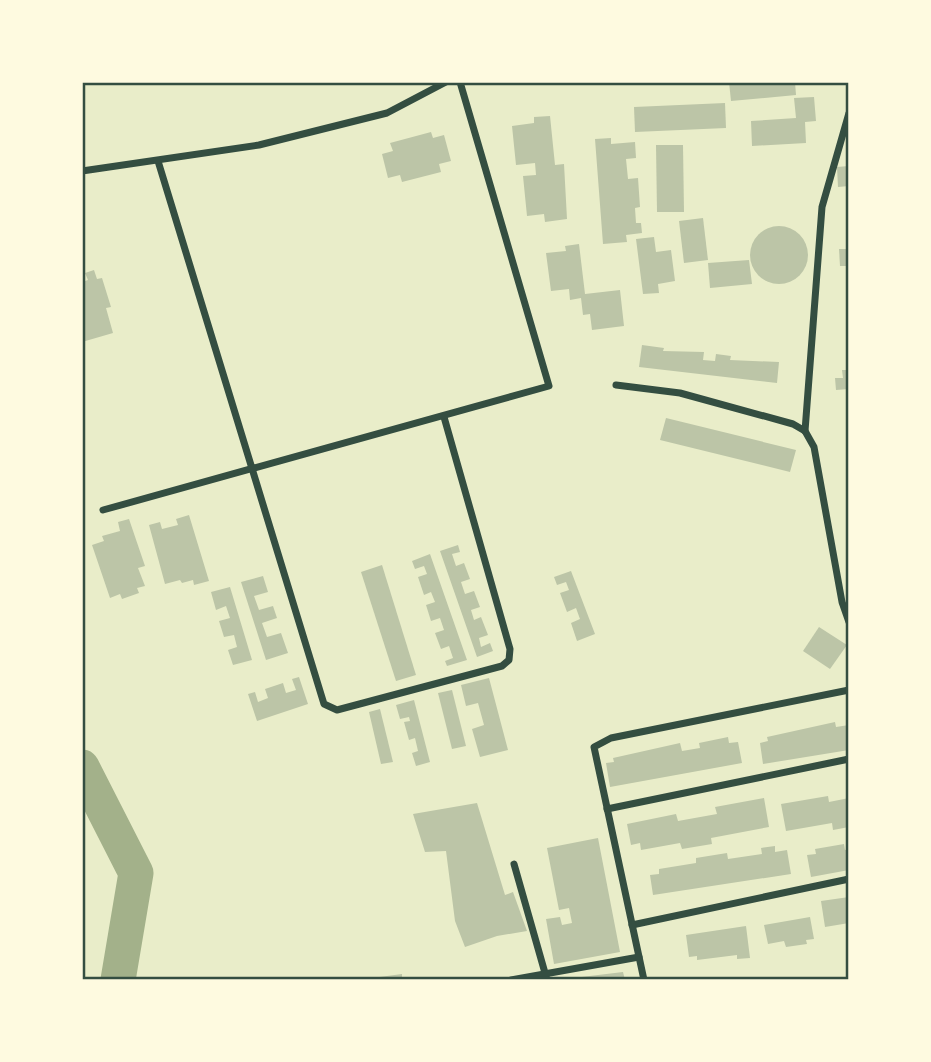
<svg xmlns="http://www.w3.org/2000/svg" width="931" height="1062" font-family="'Roboto Condensed',sans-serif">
	<rect width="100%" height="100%" fill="#e9edc9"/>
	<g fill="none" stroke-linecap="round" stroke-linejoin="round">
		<path stroke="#a3b18a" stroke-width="35" d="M82,767l54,106 -18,107"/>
	</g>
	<g fill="#bcc5a7">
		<path d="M729,82h66l1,13 -65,6z"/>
		<path d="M814,97l2,24 -11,1 1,21 -54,3 -1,-25 45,-3 -2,-20z"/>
		<path d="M725,103l1,25 -91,4 -1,-25z"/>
		<path d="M550,116l5,49 9,-1 3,55 -22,3 -1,-8 -17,2 -4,-40 13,-1 -1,-12 -19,2 -4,-39 22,-3v-6z"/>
		<path d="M431,132l2,6 11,-3 7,26 -12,3 2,8 -39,10 -2,-7 -12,3 -6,-24 11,-3 -3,-8z"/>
		<path d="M611,138v6l24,-2 1,16 -10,1 2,20 10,-1 2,29 -5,1 1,15h5l1,10 -16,2 1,7 -24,2 -8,-105z"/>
		<path d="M656,145h27l1,67h-27z"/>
		<path d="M849,166v20l-11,1 -1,-20z"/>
		<path d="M703,218l5,42 -24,3 -5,-42z"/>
		<circle cx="779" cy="255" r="29"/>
		<path d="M654,237l2,15 15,-2 4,31 -17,3 1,9 -16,1 -7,-55z"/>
		<path d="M579,244l6,50 35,-4 4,36 -32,4 -2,-16 -7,1 -2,-17 -11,2 -1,-11 -18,2 -5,-38 20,-2 -1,-5z"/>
		<path d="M839,249h10v17h-9z"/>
		<path d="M749,260l3,24 -42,4 -2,-25z"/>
		<path d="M94,270l3,9 5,-1 9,29 -5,1 7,25 -31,9v-60l6,-2 -3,-7z"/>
		<path d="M642,345l22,3 -1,3 41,1 -1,8 12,1 1,-7 15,2 -1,4 49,2 -2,21 -138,-16z"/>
		<path d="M842,370h7v19l-13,1 -1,-12h8z"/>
		<path d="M666,418l130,32 -6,22 -130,-32z"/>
		<path d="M189,515l20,66 -15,4 -1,-5 -11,3 -2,-3 -15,4 -16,-59 11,-3 2,7 16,-4 -2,-6z"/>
		<path d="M129,519l16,47 -7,2 7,18 -8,2 2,5 -17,6 -2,-5 -10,4 -18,-53 12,-4 -2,-5 18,-5 -2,-9z"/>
		<path d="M458,545l2,7 -8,2 4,12 8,-3 6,16 -9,3 4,12 9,-3 6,16 -9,3 3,10 7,-3 7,18 -9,3 2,9 9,-4 3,8 -16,6 -37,-106z"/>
		<path d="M430,554l37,106 -20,6 -2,-5 8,-3 -4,-12 -8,3 -6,-16 9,-3 -4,-12 -9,3 -5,-16 9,-3 -4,-10 -7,3 -6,-18 9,-3 -3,-8 -9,3 -3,-8z"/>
		<path d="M382,565l34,110 -20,6 -35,-109z"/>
		<path d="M571,571l24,63 -18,7 -6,-18 9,-4 -4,-11 -9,4 -7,-19 9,-3 -3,-8 -9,3 -3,-8z"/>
		<path d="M263,576l5,16 -14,4 5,14 14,-4 4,12 -15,5 5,14 14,-4 7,20 -22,7 -25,-78z"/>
		<path d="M230,587l22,73 -19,5 -5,-15 9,-3 -3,-12 -10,2 -5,-16 11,-3 -4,-12 -10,4 -5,-18z"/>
		<path d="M819,627l28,18 -17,24 -27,-18z"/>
		<path d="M299,677l9,27 -51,17 -9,-27 7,-2 3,10 10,-4 -3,-9 18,-6 3,10 10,-3 -4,-11z"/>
		<path d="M489,678l19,72 -28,7 -8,-28 12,-4 -6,-22 -12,3 -5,-21z"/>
		<path d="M452,690l14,56 -14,3 -14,-56z"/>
		<path d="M414,700l16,62 -14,4 -4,-13 6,-2 -3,-13 -6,2 -5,-18 6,-1 -1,-4 -9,2 -4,-14z"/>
		<path d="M380,709l13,53 -12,2 -12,-52z"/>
		<path d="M835,722l1,5 13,-2v25l-86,14 -3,-21 8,-2 -1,-4z"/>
		<path d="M728,737l1,6 9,-1 4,21 -132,24 -4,-24 8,-1 -1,-4 67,-15 2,8 18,-3 -1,-5z"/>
		<path d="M828,796l1,6 20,-4v29l-16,3 -1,-7 -46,8 -5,-27z"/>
		<path d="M764,798l5,29 -58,11 1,6 -30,5 -2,-6 -39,7 -1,-7 -9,2 -4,-21 49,-10 2,7 39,-7 -2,-7z"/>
		<path d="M477,803l28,92 8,-3 14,39 -30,5 -32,11 -10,-26 -9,-70 -21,1 -12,-38z"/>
		<path d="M598,838l22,114 -66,12 -8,-45 14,-2 2,8 10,-2 -3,-15 -10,2 -12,-62z"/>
		<path d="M844,844l1,6 4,-1v21l-38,7 -4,-22 9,-1 -1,-5z"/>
		<path d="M775,846v6l12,-2 4,24 -138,21 -3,-20 9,-1v-5l37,-6v-5l31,-5 1,6 34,-5 -1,-6z"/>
		<path d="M849,897v26l-24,4 -4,-26z"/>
		<path d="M810,917l4,22 -8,1 1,4 -21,3 -2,-6 -16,3 -4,-19z"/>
		<path d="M746,926l4,32 -13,1v-4l-40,5v-4l-8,1 -3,-22z"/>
		<path d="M623,972l2,8h-52v-2z"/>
		<path d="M402,974v6h-30v-2z"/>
	</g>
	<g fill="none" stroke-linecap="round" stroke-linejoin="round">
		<g stroke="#344e41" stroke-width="7">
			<path d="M158,161l166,543 13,6 165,-44 7,-6 1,-11 -66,-232"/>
			<path d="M82,171l177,-26 128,-32 59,-31"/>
			<path d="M616,385l64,8 113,31 12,7 9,16 28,155 7,20"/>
			<path d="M805,431l17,-224 27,-94"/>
			<path d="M103,510l446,-124 -89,-304"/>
			<path d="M607,809l242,-50"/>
			<path d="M514,864l33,116"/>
			<path d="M632,925l217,-46"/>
			<path d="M511,980l128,-23"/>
			<path d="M644,980l-50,-233 17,-9 238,-48"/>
		</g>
	</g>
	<rect width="931" height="1062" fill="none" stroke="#fefae0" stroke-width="168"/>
	<rect x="84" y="84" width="763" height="894" fill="none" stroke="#344e41" stroke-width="2.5"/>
</svg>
